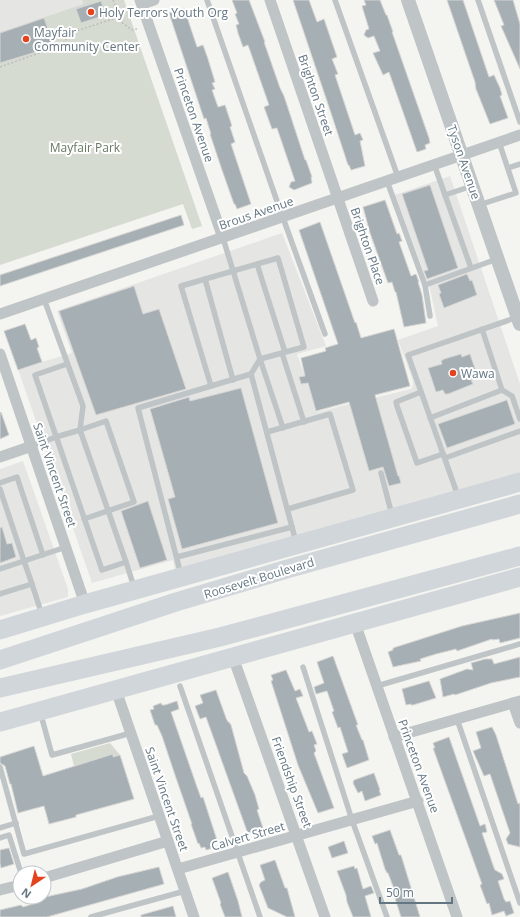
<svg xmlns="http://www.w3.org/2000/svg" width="520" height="917" font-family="'Open Sans',sans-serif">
	<rect width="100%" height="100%" fill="#f4f4f0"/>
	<g fill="#e5e6e4">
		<path d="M0,0h82l1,4 -83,28z"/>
		<path d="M450,176l70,208v90l-345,97 -2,-11 -81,23 -74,-214 54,-16 -15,-42 225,-78 44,113 -29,8 20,58 94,-23 2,-4v-4l-15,-41 40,-14 -8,-37 -35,-94z"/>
		<path d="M23,461l45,128v8l-68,19v-147z"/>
	</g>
	<g fill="#d6dbd1">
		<path d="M82,0h42l78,226 -10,3 -9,-25 -183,61v-233l83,-28z"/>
		<path d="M110,743l10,12 -6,2 -1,-2 -39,11 -3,-12z"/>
	</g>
	<g fill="#a6afb4" stroke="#d6d5d3">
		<path d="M232,0h17l16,42h-1l16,46 4,8 21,64h1l6,17h-1l1,6 -18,7 -5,-3 2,-5 4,-1 -18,-53 -5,1 -8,-22 5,-2 -21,-60 -5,2 -5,-14 -2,-8 3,-1 -4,-10 2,-1z"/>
		<path d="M293,0h16l8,22 7,-3 13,38 -5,2 6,15 -3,1 20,60 5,-2 3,7 -3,1 5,25 -14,4 -2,-5h-1l-15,-46z"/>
		<path d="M364,0h16l6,15h1l6,17h-1l37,106 1,5 -5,2 1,4 -9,3 -28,-80 -6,3 -10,-22 7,-2 -6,-15 -6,2 -4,-3 2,-5 3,-1 -7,-23 4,-1z"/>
		<path d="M447,0h16l26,77 5,-2 6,13 2,7 -2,1 8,22 -18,6 -14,-35 -1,-7z"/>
		<path d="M494,0h19l7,24v45l-19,-43 3,-1z"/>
		<path d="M101,1l5,14 -25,8 -5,-14z"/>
		<path d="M184,8l13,39 6,-2 5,14 7,23 -3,1 3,6 -3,1 6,17 7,-2 7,21 -2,1 5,15 -4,2 20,60 -14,5 -2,-5h-1l-12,-34 -12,-36h1l-5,-16 -2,1 -35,-106z"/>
		<path d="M44,18l10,27 -21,8 -33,10v-30z"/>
		<path d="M430,185l28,83 -31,11 -3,-8 4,-1 -26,-76z"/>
		<path d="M385,200l12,34 2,-1 3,8 -3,1 12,34 5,-2 3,8h-1l4,13 4,28 -22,4 -8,-35h-1l-3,-10 -4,1 -18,-50 -7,-26z"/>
		<path d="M181,215l3,10 -184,61v-11z"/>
		<path d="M320,222l35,101 1,-1 5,16 33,-9 16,57 -35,9 23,81h1l2,7 -12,3 -6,-19 -14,4 -20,-69 -33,9 -8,-28 -7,1 -2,-7 6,-1 -4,-18 25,-7 -1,-3 13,-4 -39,-114z"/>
		<path d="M467,274l3,7 2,-1 5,15 -33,13 -5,-14 2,-1 -3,-8z"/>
		<path d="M134,286l9,28 16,-5 27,80 -90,26 -37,-104z"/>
		<path d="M25,324l6,16 5,-2 3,9 -2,1 5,14 -24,8 -14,-39z"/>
		<path d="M461,354l1,3 8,-3 8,23 -7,3 2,4 -25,10h-3l-2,-4 -7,2 -8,-24 14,-4 -1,-3 3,-2z"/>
		<path d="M241,388l37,135 -96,26 -14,-50 7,-2 -25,-88 39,-12 1,4z"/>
		<path d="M507,400l8,24 -68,24 -9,-24z"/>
		<path d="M1,412l8,23 -9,4v-26z"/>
		<path d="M148,501l19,59 -27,8 -19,-57z"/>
		<path d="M2,527l5,17 5,-1 4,14 -16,6v-35z"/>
		<path d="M520,613v25l-20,5 -1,-4 -7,1v-1l-35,12 -1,-2 -20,5 -16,5 1,2 -28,6 -5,-15 5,-2v-2l69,-22z"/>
		<path d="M333,656l25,69h-2l6,15h1l6,20 -22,8 -5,-14 6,-2 -8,-25 -2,1 -6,-16 2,-1 -7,-20 -11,3 -2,-7 10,-4 -7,-21z"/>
		<path d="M520,657v20l-29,6 -36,12 -1,-1 -11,3 -3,-18 27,-10 6,1 -2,-7 14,-4h7l2,5z"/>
		<path d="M286,670l9,21 5,-2 3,7 -7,2 13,34 3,-1 5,13 -3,1 2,6 -2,2 20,55 -16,5 -20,-48 -27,-84 2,-1 -2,-5z"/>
		<path d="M429,681l7,17 -23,7h-2v-1l-5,1 -4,-16z"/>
		<path d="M216,690l10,28 2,4h1l2,3 13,48 3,3 8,19 4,14 -2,1 6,18 -15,6 -42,-117 -6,2 -5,-13 8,-3 -3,-8z"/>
		<path d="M177,701l2,8 -8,3 26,75 4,11 2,-1 14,43h-1v3l-5,1 2,4 -7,2 -1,-3 -4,1 -2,-5 -1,1 -7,-20h1l-17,-49 -13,-39 -5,-11h-2l-5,-15 4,-1 -1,-3 8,-3 1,2h3z"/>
		<path d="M492,727l4,8 22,69 2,-1v44l-12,-3 -2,-5 4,-6 -20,-59 -6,2 -11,-25 8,-3 -5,-16z"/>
		<path d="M449,737l31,89 5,-2 2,8 -5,1 12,35 1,2 7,4 2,5 -6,2 6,18 2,3 4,-1 4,12 -8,3 -2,-5 -12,4 -3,-12 -2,1 -7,-19 2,-1 -4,-11 -45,-125h2l-2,-5z"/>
		<path d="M34,746l9,30 70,-22v3l7,-2 14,44 -58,16v2l-27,7 -5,-18 -26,7 -7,-29h-1l-5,-18 -5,-3v-6z"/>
		<path d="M374,773l6,17h-1l2,5 -16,6 -3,-10 -4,2 -5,-10 1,-3z"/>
		<path d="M390,830l9,25h2l19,62h-19l-7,-22 2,-1 -8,-21h-1l-2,-4 -8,-26 -2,1 -3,-8z"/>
		<path d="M344,841l4,12 -16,5 -4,-11z"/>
		<path d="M9,848l5,16 -13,4 -1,-5v-13z"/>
		<path d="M275,860l10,28h2l8,29h-8l-19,-9 -9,-23 2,-3 4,-2 -5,-15z"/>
		<path d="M354,866l1,3 2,-1 6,21 8,-3 3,7 -9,3 6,21h-18l-6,-15 -1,-7 -9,-24z"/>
		<path d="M159,867l5,17 -117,33h-47v-7l21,-5 2,2 16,-5v-3l6,-2 37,-8 35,-12z"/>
		<path d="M228,872l10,29 4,16h-17l-5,-13 1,-1 -9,-25z"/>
		<path d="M173,906l3,11h-35v-2z"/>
	</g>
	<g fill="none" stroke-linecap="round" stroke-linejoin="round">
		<g stroke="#bbbdbf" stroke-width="1.5" stroke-dasharray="2 2" stroke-linecap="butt">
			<path d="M113,0l4,10 -1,7"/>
			<path d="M0,67l62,-22 8,-12 46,-15 16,12 5,-1"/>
		</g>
		<g stroke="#bfc4c6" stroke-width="5.5">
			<path d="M207,0l71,204 47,130"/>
			<path d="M335,0l63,177"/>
			<path d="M478,0l42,122"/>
			<path d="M434,164l11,31"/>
			<path d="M508,168l12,-4"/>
			<path d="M387,181l38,104 5,31"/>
			<path d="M479,205l37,-12 -17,-51"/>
			<path d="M223,238l37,121 -9,15 45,168"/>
			<path d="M257,264l28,88"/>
			<path d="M471,268l-26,-73 27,-9"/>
			<path d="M205,279l28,101"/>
			<path d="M425,285l72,-26"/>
			<path d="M482,329l20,61 10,6 8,23"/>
			<path d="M282,353l22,69"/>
			<path d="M67,364l-32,11c22,65 45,130 67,195l24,-8 -46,-132 26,-9 28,81 -50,17"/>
			<path d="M251,374l-40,12 -30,-100 97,-28 26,89 -44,12 23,69"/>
			<path d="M421,392l-25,10 1,4 20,57 26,-9"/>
			<path d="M430,418l72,-28"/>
			<path d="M267,432l63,-18 23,76 -65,19"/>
			<path d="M32,446l24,-9 24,-7 3,-24 -39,-107"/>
			<path d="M445,458l75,-27"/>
			<path d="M381,473l11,42"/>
			<path d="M0,483l17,-6 26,78"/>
			<path d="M0,489l24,72 42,-14"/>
			<path d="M458,496l-50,-141 110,-38"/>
			<path d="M177,557l115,-30"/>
			<path d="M126,562l8,25"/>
			<path d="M0,569l24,-8 8,23"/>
			<path d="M181,575l-43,-167 73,-22"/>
			<path d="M0,594l32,-10 10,31"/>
			<path d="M303,667l49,153 35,97"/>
			<path d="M180,686l80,231"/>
			<path d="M377,686l143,-42"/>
			<path d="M41,715l11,40 79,-22"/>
			<path d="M457,719l63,184"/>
			<path d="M0,767l24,87 135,-38"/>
			<path d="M0,828l16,-5"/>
			<path d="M0,838l9,-3 12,38"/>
			<path d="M91,917l94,-26"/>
		</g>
		<g stroke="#bfc4c6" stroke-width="11">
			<path d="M140,0l83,238"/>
			<path d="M270,0l103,301"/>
			<path d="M142,4l12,-4"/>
			<path d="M0,314l520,-179"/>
			<path d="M0,354l85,250"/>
			<path d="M0,457l32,-11"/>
			<path d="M355,623l102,294"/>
			<path d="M233,657l92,260"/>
			<path d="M116,690l78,227"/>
			<path d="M513,703l7,20"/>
			<path d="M394,737l126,-36"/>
			<path d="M178,869l240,-68"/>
			<path d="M44,878l124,-37"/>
			<path d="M0,890l20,-5"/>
		</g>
		<path stroke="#bfc4c6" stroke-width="14" d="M408,0l112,324"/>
		<g stroke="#d1d6da" stroke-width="19">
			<path d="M0,630l85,-26 435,-122"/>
			<path d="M0,660l176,-58 111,-33 233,-65"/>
			<path d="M0,688l220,-51 300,-81"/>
			<path d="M0,722l520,-145"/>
		</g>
	</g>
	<g fill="#e54320" stroke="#fff" stroke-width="1.5">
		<circle cx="91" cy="12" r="4"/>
		<circle cx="26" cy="39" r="4"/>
		<circle cx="453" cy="373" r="4"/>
	</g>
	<g text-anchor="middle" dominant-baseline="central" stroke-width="4" stroke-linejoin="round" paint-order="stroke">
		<g font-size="12" fill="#637682" stroke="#fff" text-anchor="start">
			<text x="99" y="12">Holy Terrors Youth Org</text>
			<text x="34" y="32">Mayfair<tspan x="34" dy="14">Community Center</tspan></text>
			<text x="461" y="373">Wawa</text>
		</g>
		<g font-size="12" fill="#637682" stroke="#fff">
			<text transform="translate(316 95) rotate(71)">Brighton Street</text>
			<text transform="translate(194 115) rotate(71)">Princeton Avenue</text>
			<text transform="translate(464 162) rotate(71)">Tyson Avenue</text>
			<text transform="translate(256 213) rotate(-19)">Brous Avenue</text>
			<text transform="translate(368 246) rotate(71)">Brighton Place</text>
			<text transform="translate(55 475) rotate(71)">Saint Vincent Street</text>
			<text transform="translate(259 578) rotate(-17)">Roosevelt Boulevard</text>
			<text transform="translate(419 766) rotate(70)">Princeton Avenue</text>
			<text transform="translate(292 782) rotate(70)">Friendship Street</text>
			<text transform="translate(167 799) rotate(71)">Saint Vincent Street</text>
			<text transform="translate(248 836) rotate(-16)">Calvert Street</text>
		</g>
		<g font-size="12" fill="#687962" stroke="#fff">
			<text x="85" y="147">Mayfair Park</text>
		</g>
	</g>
	<g transform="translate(32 885) rotate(215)"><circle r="19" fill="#ffffff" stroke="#c1c8cd"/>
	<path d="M0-3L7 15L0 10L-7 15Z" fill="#e54320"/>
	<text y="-6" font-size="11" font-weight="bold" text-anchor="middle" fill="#637682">N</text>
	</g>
	<path d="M380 897v6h72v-6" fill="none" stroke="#637682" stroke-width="2"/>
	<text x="386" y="897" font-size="12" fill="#637682" stroke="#ffffff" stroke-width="3" paint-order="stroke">50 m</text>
</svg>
